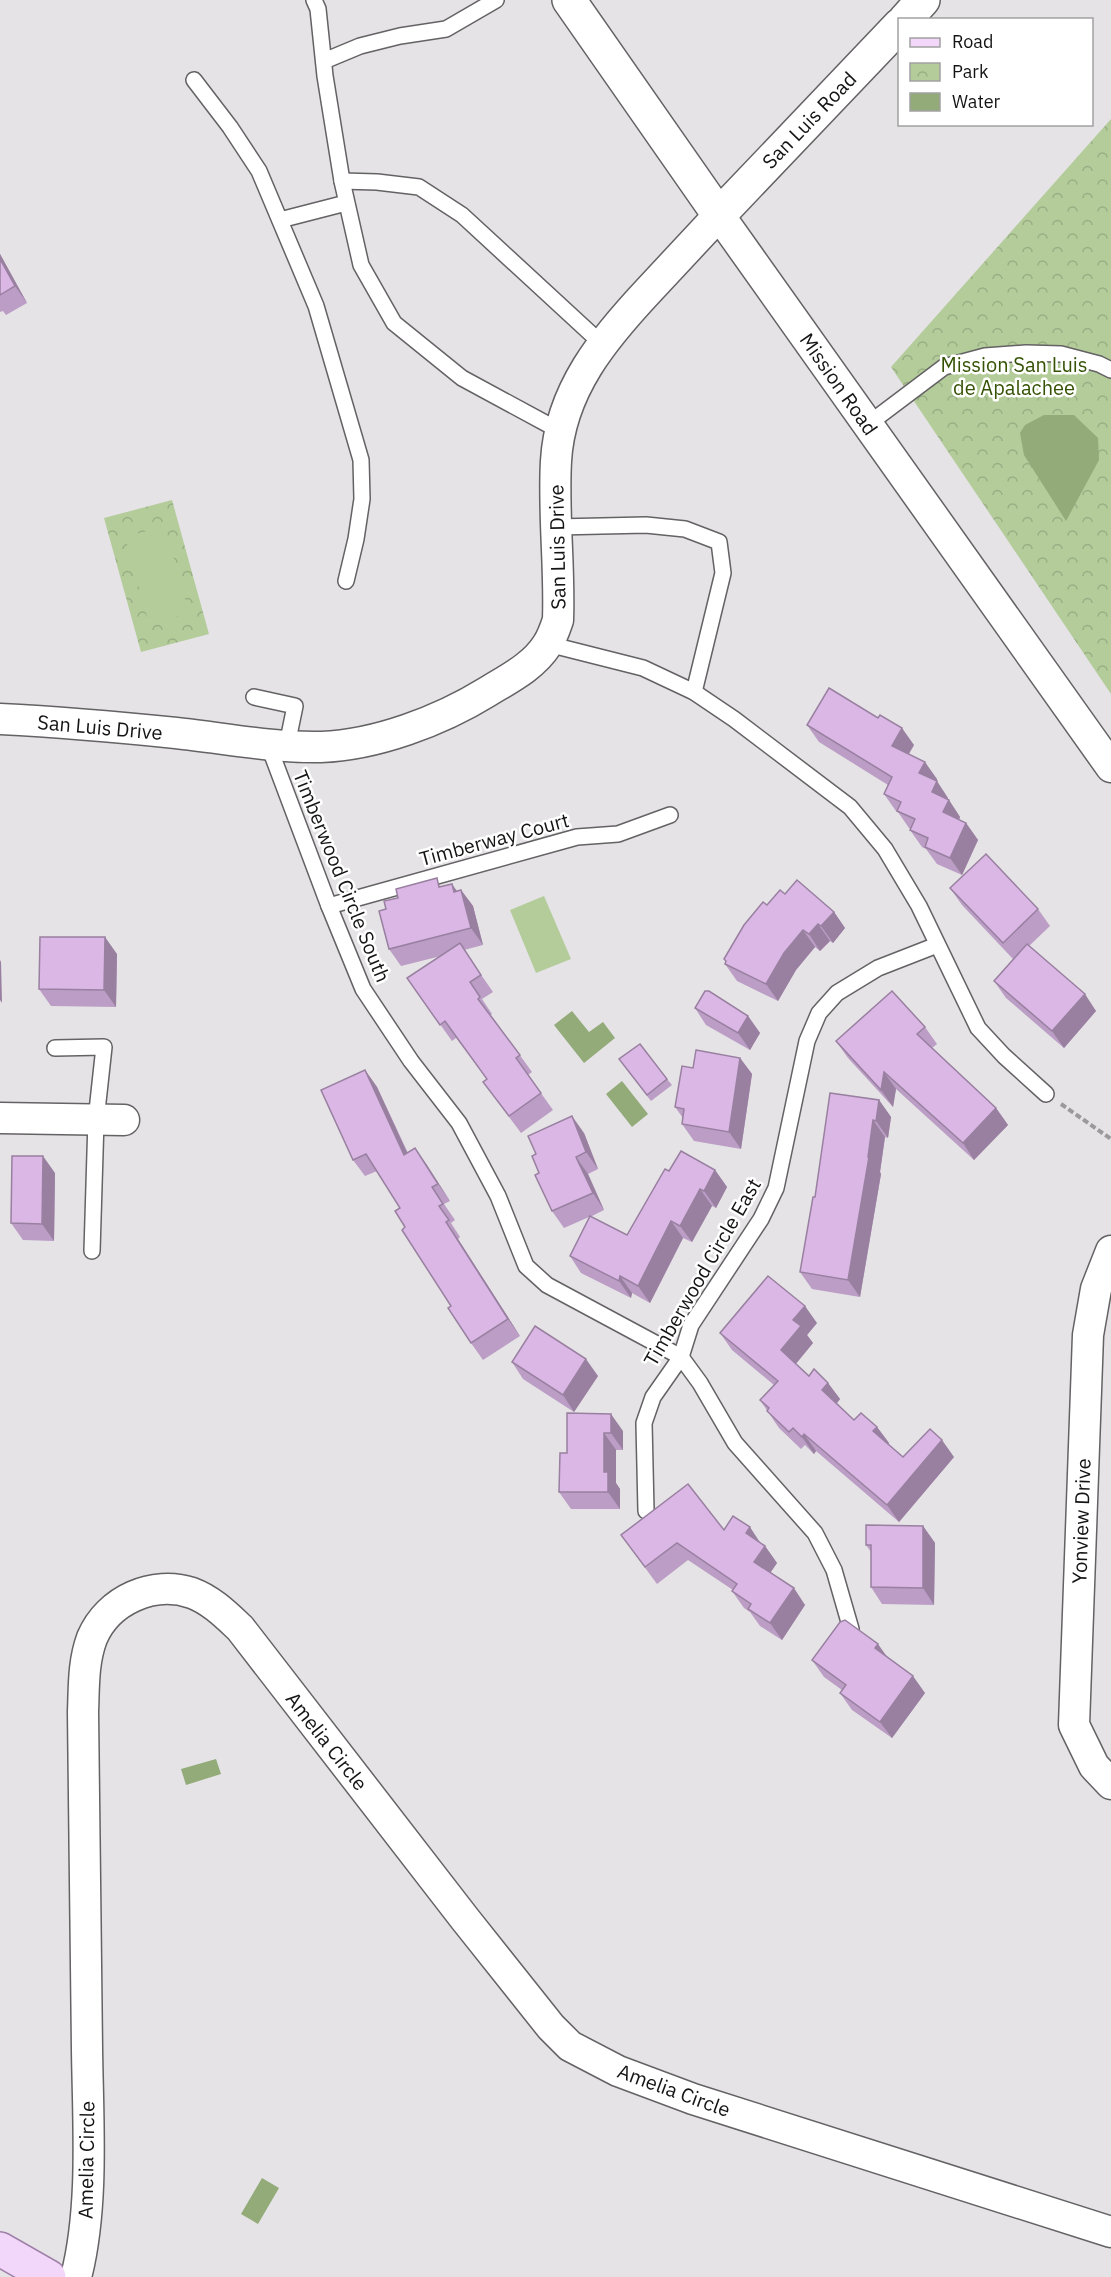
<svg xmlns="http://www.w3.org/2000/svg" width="1111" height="2277" font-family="'IBM Plex Sans',sans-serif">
	<defs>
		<pattern id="park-crowns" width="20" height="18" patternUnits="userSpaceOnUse" patternTransform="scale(1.5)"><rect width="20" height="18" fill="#b3cc9a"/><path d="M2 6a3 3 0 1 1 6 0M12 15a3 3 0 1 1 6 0" fill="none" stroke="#99ae84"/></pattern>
	</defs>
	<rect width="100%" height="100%" fill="#e5e3e6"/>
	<g fill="url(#park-crowns)">
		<path d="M1111,119v575l-220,-327z"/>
		<path d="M172,500l37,134 -68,18 -37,-134z"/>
	</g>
	<g fill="#b3cc9a">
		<path d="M165,526l24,87 -40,11 -24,-87z"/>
		<path d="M544,896l27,63 -35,14 -26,-63z"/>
	</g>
	<g fill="#92ab79">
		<path d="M1044,415h30l24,23 1,22 -33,61 -42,-66 -4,-22 5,-8z"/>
		<path d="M572,1011l17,21 14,-10 12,16 -31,25 -30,-38z"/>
		<path d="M622,1081l26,33 -16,13 -26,-33z"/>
		<path d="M216,1759l5,15 -35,11 -5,-16z"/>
		<path d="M262,2178l17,10 -21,36 -17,-10z"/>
	</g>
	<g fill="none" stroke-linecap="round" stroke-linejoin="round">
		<defs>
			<g id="service">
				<path d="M314,0l4,9 7,67 17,105 19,84 33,58 68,55 98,53"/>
				<path d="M324,61l36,-15 40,-10 46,-7 50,-29"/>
				<path d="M194,80l36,47 29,44 57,135 45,154 1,39 -6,40 -10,42"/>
				<path d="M342,181l35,1 42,5 43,28 140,129"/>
				<path d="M280,220l66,-17"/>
				<path d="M867,425l77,-58 41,-11 41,-3 35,1 38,10 12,6"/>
				<path d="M557,527l89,-2 39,4 34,13 4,31 -29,119"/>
				<path d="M548,644l95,24 51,24 40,27 116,88 35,42 34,57 59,122 26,28 42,38"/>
				<path d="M254,697l41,9 -8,39"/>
				<path d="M268,744l61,162 34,83 48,72 48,62 39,73 28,70 21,19 134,72 19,26 35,60 80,90 19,37 17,59"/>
				<path d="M329,906l248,-69 41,-3 52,-19"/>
				<path d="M55,1048l49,-1 -8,73 -4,131"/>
				<path d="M646,1511l-2,-88 9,-26 28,-40 10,-32 70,-106 15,-31 31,-147 12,-28 18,-20 41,-25 59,-23"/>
			</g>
			<g id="minor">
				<path d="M0,719c59,3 117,8 176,14 48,5 96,15 145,14 55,-2 119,-26 166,-55 21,-13 46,-25 60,-47 5,-7 8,-16 11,-25 2,-53 -5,-106 -2,-159 4,-71 48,-123 94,-172 23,-25 46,-49 69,-74l392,552"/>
				<path d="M0,1118l124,2"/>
				<path d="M1111,1251l-15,38 -8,46 -14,390 20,41 17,18"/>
				<path d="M76,2277c18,-70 12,-155 11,-227 -1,-113 -3,-226 -4,-338 1,-25 0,-50 9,-74 16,-38 61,-58 100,-45 19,7 34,22 48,35l225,291 86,108 19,19 48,25 75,28 418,133"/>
			</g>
			<g id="tertiary">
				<path d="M569,0l150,215 181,-190"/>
				<path d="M905,20l18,-20"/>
			</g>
			<path id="primary" d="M0,2249l49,28"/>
		</defs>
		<use href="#service" stroke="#646264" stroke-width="18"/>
		<use href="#minor" stroke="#646264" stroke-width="33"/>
		<use href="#tertiary" stroke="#646264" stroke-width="36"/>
		<use href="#primary" stroke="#a081a9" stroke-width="36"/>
		<path stroke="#9b999c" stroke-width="4" stroke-dasharray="6 3" stroke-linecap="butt" d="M1061,1104l50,35"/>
		<use href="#service" stroke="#fff" stroke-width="15"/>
		<use href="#minor" stroke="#fff" stroke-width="30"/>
		<use href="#tertiary" stroke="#fff" stroke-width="33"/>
		<use href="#primary" stroke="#f3d7fb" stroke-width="33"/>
	</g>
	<g fill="#bb9dc5">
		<path d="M0,254l27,49 -21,12 -3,-4 -3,1z"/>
		<path d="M807,725l107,20 -5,9 28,25 -1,2 24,36 -1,3 7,3 12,17 -16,35 -25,-11 -11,-15 -4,-2 -12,-17 1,-1 -2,-1 -11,-16 -2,-1 -12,-17 4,-9 -69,-43z"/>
		<path d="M443,886l14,5 4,-1 12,16 10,39 -19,5 29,42 -11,7 10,15 -1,1 41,57 -4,3 25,35 -32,23 -38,-51 4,-3 -31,-41 -4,3 -45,-63 34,-22 -40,10 -12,-17 -3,-40z"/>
		<path d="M950,888l88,21 12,17 -21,20 67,65 -32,37 -58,-50 -12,-17 19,-22 -51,-54z"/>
		<path d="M785,894l49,18 11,16 -12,15 -3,-2 -10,10 -5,-4 -19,23 -18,31 -41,-20 -12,-17 1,-2 -2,-3 43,-54z"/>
		<path d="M117,954l-1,53 -65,-1 -12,-17z"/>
		<path d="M695,1008l53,8 12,17 -10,17 -44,-25z"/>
		<path d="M925,1027l12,17 -5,4 64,60 12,17 -34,35 -78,-71 -3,18 -45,-49 -12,-17z"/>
		<path d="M740,1058l12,16 -11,75 -47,-8 -12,-17 1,-6 -8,-11 18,-39z"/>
		<path d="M624,1066l43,13 5,6 -21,16z"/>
		<path d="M365,1070l12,17 31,66 7,-5 35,53 -6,3 11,16 -4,3 9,14 -2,2 62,97 -37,24 -12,-17 -20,-37 -46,-79 -5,-19 -23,-37 -12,5 -12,-16z"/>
		<path d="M879,1100l12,17 -3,21 -3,-1 -5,35 1,2 -21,123 -48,-8 -12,-17 15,-75z"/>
		<path d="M584,1133l14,36 -10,5 16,36 -14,7 37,18 42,-64 46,-1 12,17 -11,21 -4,-2 -20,36 -9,-4 -33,65 -18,-10 -1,5 -50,-25 -11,-17 19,-39 -25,11 -12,-17z"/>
		<path d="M55,1173l-1,68 -31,-1 -12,-17z"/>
		<path d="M817,1323l-10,12 6,8 -17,21 13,12 19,7 12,16 -3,4 17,17 23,7 12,16 -1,1 15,13h51l-55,65 -83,-71 -2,3 -9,-9 -4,4 -22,-21 -19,-28 14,-15 -42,-35 -12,-17z"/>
		<path d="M512,1362l86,14 -24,36 -51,-33z"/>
		<path d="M567,1413l56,18v19h-7v33l4,6v20h-49l-12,-17 8,-39z"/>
		<path d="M923,1526l12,17 -1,62 -52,-1 -11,-17v-35l-5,-7z"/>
		<path d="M724,1530l37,13 4,3 12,17 -7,10 35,32 -23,35 -22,-14 -10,-14 -6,-4 -12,-17 1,-1 -45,-30 -31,24 -36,-49z"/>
		<path d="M887,1657l38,36 -33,45 -40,-28 -12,-17 2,-3 -18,-13 -12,-17z"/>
	</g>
	<g fill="#9980a0">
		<path d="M0,254l27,49 -12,-17 -15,-27z"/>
		<path d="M902,728l12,17 -11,18 -11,-17z"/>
		<path d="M925,762l12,17 -6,11 -12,-17z"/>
		<path d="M937,781l11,17 -4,11 -12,-17z"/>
		<path d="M949,800l11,17 -5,12 -12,-17z"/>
		<path d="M966,823l12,17 -16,35 -12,-17z"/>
		<path d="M452,884l12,17 -3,-11 12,16 10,39 -12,-17 -17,-36z"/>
		<path d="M834,912l11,16 -12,15 -12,-17z"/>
		<path d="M818,924l12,17 -10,10 -11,-17z"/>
		<path d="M803,930l12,17 -19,23 -18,31 -12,-17 18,-31z"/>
		<path d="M105,937l12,17 -1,53 -12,-17z"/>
		<path d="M0,960l1,2 1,41 -2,-3z"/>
		<path d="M1085,994l11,17 -32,37 -12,-17z"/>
		<path d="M748,1016l12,17 -10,17 -12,-17z"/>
		<path d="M740,1058l12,16 -11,75 -12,-17z"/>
		<path d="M365,1070l12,17 39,85 -12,-17z"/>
		<path d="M884,1072l12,17 -3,18 -12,-17z"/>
		<path d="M879,1100l12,17 -3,21 -12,-17z"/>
		<path d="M996,1108l12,17 -34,35 -11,-17z"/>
		<path d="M572,1116l12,17 14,36 -12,-17z"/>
		<path d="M873,1120l12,17 -5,35 1,2 -21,123 -12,-17z"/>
		<path d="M415,1148l12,17 23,36 -12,-17z"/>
		<path d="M43,1156l12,17 -1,68 -12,-17z"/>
		<path d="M576,1157l12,17 16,36 -11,-17z"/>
		<path d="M715,1170l12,17 -11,21 -12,-17z"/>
		<path d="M700,1189l12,17 -20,36 -12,-16z"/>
		<path d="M671,1221l12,17 -33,65 -12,-17z"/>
		<path d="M446,1222l12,17 62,97 -12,-17z"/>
		<path d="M620,1276l12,17 -1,5 -12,-17z"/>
		<path d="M805,1306l12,17 -10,12 6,8 -20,24 -12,-17 12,-30z"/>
		<path d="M586,1359l12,17 -24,36 -11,-17z"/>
		<path d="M828,1383l12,16 -6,8 -12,-17z"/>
		<path d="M611,1414l12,17v19l-12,-17z"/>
		<path d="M877,1427l12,16 -4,5 -12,-17z"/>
		<path d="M604,1433l12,17v33l4,6v20l-12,-17 -4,-20z"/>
		<path d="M804,1434l12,17 -2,3 -12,-17z"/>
		<path d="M942,1440l12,17 -55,65 -12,-17z"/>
		<path d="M923,1526l12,17 -1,62 -11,-17z"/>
		<path d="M750,1527l11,17 -15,-11z"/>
		<path d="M765,1546l12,17 -11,16 -12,-17z"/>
		<path d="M794,1588l11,17 -23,35 -12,-17z"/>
		<path d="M878,1644l12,17 -15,-13z"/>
		<path d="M913,1676l12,17 -33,45 -12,-16z"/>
	</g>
	<g fill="#dab7e5" stroke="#9980a0" stroke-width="1.5">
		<path d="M0,259l15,27 -15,9z"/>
		<path d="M829,688l49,30 2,-3 22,13 -10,18 33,16 -6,11 18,8 -5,11 17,8 -6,12 23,11 -16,35 -25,-11 3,-9 -18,-8 5,-11 -18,-8 4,-9 -17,-8 8,-17 -85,-52z"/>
		<path d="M986,854l52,55 -35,34 -53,-55z"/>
		<path d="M437,878l2,9 13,-3 2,8 7,-2 10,38 -82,21 -10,-38 7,-2 -2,-8 14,-3 -2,-9z"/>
		<path d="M797,880l37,32 -13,14 -3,-2 -9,10 -6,-4 -19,23 -18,31 -41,-20 1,-3 -2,-2 20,-34 19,-23 4,3 13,-15 5,4z"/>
		<path d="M40,937h65l-1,53 -65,-1z"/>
		<path d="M460,943l21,32 -11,7 10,15 -2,2 42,56 -4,3 25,35 -32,23 -26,-34 4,-3 -42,-58 -5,4 -33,-47z"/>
		<path d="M1027,944l58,50 -33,37 -58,-50z"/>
		<path d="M705,991h4l39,25 -10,17 -43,-25z"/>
		<path d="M892,991l33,36 -8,7 79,74 -33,35 -79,-71 -3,18 -45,-49z"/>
		<path d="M640,1044l27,35 -20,16 -28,-36z"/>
		<path d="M696,1050l44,8 -11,74 -47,-8 2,-15 -9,-2 7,-41 11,2z"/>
		<path d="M365,1070l39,85 11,-7 23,36 -6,3 11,17 -4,2 10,14 -3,2 62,97 -37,24 -23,-35 3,-2 -49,-76 3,-3 -10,-16 5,-3 -34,-54 -13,6 -32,-70z"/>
		<path d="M830,1093l49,7 -3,21 -3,-1 -5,37h1l-21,123 -48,-8 13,-75h2z"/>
		<path d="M572,1116l14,36 -10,5 17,36 -41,18 -17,-36 4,-2 -7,-17 4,-2 -8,-18z"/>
		<path d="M681,1151l34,19 -11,21 -4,-2 -20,37 -9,-5 -33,65 -18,-10 -1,5 -49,-25 20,-40 37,19 38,-66 4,2z"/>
		<path d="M12,1156h31l-1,68 -31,-1z"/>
		<path d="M768,1276l37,30 -12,14 8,6 -20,24 28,26 5,-7 14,14 -6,7 32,30 7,-7 16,14 -4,4 30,26 27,-28 12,11 -55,65 -83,-71 -2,3 -9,-9 -4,4 -22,-21 2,-3 -9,-8 18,-19 -58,-48z"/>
		<path d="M535,1326l51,33 -23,36 -51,-33z"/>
		<path d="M567,1413l44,1v19h-7v39h4v20h-49l1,-39h7z"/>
		<path d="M688,1484l36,46 9,-14 17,11 -4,6 19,13 -11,16 40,26 -24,35 -22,-14 3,-5 -19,-13 5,-7 -60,-41 -32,24 -24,-32z"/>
		<path d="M866,1525l57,1v62l-52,-1v-42h-5z"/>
		<path d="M845,1620l33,24 -3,4 38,28 -33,46 -40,-29 6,-8 -34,-25 28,-38z"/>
	</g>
	<g text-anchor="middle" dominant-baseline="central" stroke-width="5" stroke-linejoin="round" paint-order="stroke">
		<g font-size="20" fill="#141415" stroke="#fff">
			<text transform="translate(809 120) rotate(-46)">San Luis Road</text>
			<text transform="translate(839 384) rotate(55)">Mission Road</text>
			<text transform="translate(557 547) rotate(-91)">San Luis Drive</text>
			<text transform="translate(100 727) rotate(5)">San Luis Drive</text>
			<text transform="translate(494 839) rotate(-15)">Timberway Court</text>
			<text transform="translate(342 876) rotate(68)">Timberwood Circle South</text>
			<text transform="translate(702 1272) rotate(-60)">Timberwood Circle East</text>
			<text transform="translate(1081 1521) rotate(-88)">Yonview Drive</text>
			<text transform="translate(327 1741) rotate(52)">Amelia Circle</text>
			<text transform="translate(674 2090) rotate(20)">Amelia Circle</text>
			<text transform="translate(86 2160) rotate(-89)">Amelia Circle</text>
		</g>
		<g font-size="20" fill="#365305" stroke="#fff">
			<text x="1014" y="364">Mission San Luis<tspan x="1014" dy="23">de Apalachee</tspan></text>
		</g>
	</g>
	<rect x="898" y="18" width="195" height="108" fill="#ffffff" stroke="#a1a1a1" stroke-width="1.5"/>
	<rect x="910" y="38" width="30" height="9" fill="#f3d7fb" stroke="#a1a1a1" stroke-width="1.5"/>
	<text x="952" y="48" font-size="18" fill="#141415">Road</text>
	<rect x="910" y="63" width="30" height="18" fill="url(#park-crowns)" stroke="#a1a1a1" stroke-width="1.5"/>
	<text x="952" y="78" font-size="18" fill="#141415">Park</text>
	<rect x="910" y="93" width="30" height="18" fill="#92ab79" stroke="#a1a1a1" stroke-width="1.5"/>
	<text x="952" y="108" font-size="18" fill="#141415">Water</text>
</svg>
